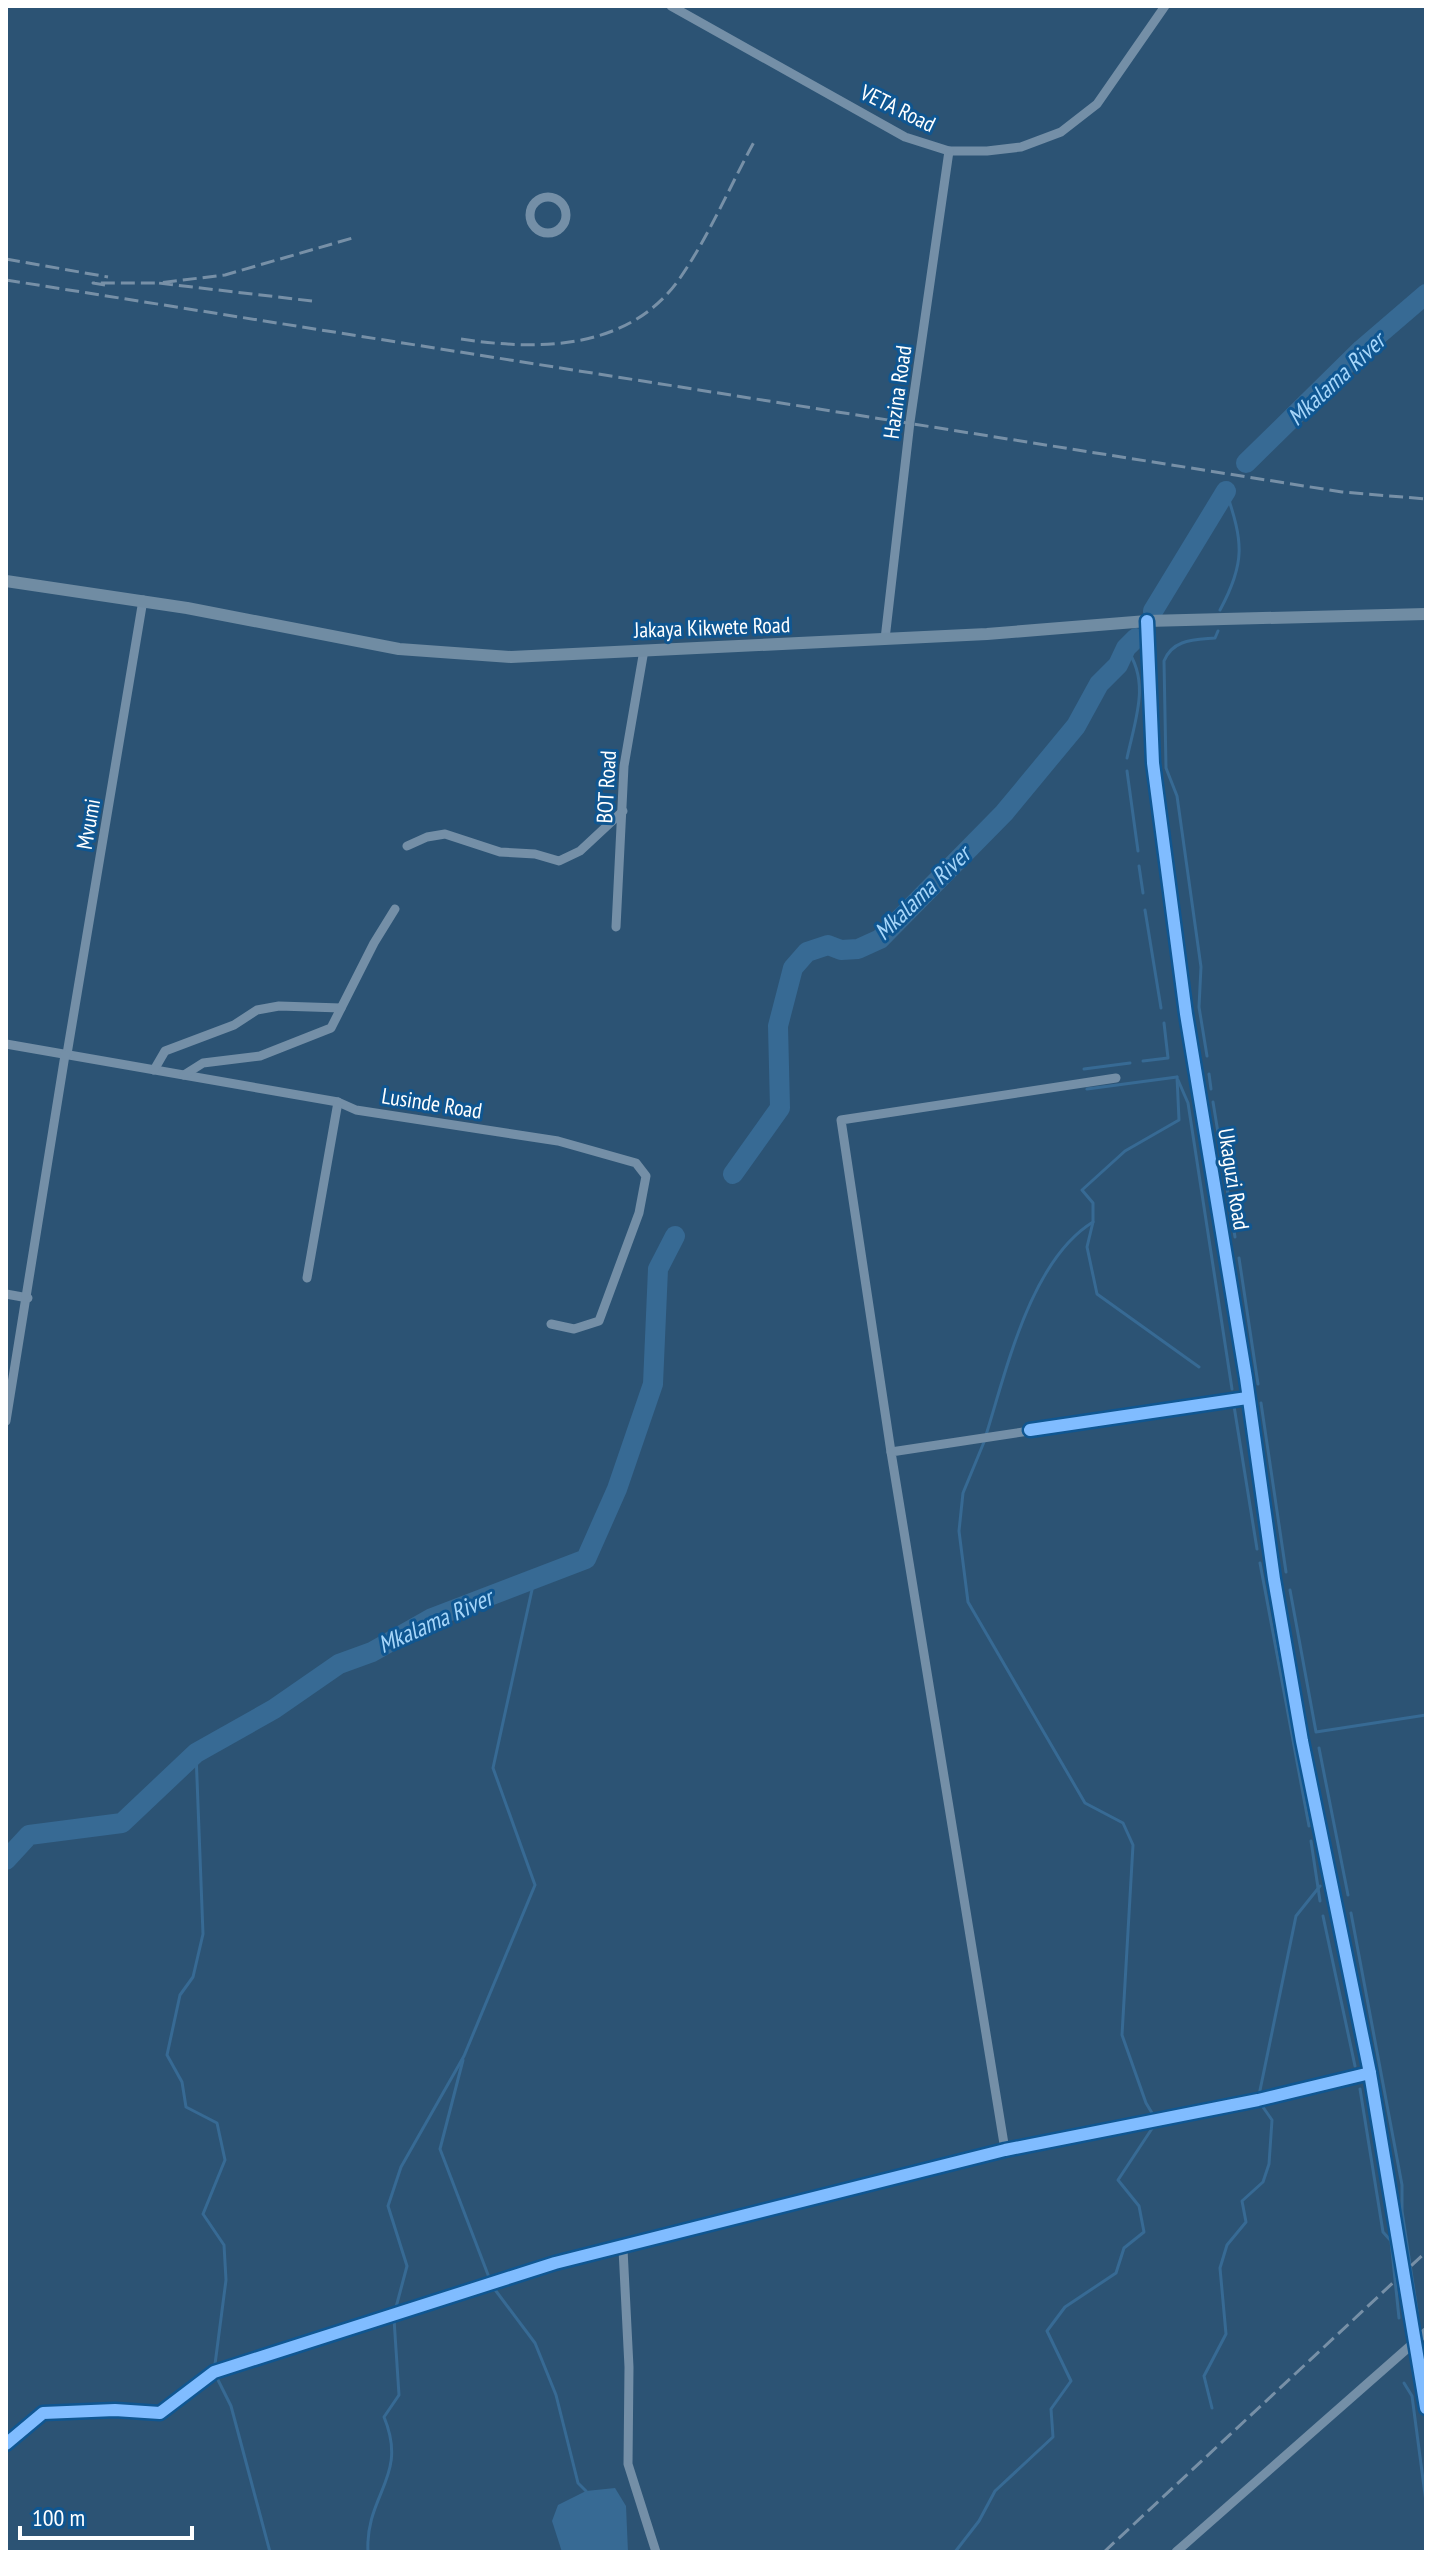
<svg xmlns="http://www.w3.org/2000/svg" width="1432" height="2558" font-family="'PT Sans Narrow',sans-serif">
	<rect width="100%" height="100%" fill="#2c5374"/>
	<path fill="#376a94" d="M615,2488l11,18 2,46h-66l-10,-31 6,-16 28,-14z"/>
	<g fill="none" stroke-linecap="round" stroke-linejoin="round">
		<g stroke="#376a94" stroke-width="3">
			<path d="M1220,610c26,-48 23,-68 6,-119"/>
			<path d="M1126,648c25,34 9,72 1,110"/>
			<path d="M1127,771l11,80"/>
			<path d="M1139,866l4,27"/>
			<path d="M1145,910l16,98"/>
			<path d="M1207,1056l-8,-49 2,-40 -24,-171 -11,-28 -2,-107c9,-22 30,-21 51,-23l3,-7"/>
			<path d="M1143,1061l25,-3 -4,-35"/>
			<path d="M1084,1069l46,-6"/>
			<path d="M1209,1074l2,15"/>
			<path d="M1178,1080l10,23 44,286"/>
			<path d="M1087,1089l90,-12"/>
			<path d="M1213,1102l22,135"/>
			<path d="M1093,1222l-6,25 10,47 102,73"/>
			<path d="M1239,1258l19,126"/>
			<path d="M1261,1403l25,169"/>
			<path d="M1234,1406l23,143"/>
			<path d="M986,1435c21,-67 45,-175 107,-213v-19l-11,-13 43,-39 54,-31 -2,-43"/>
			<path d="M984,1442l-21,51 -4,38 9,71 117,201 38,20 10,22 -11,190 24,68 9,15"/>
			<path d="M1260,1563l49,263"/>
			<path d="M1290,1590l26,142 110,-17"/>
			<path d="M1319,1748l29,147"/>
			<path d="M196,1753l7,181 -10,43 -13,18 -13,60 15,27 4,25 31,16 8,37 -22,54 21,31 2,35 -12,92 17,34 39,146"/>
			<path d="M1311,1841l9,60"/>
			<path d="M1351,1913l51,272v26l15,100"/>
			<path d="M1323,1916l32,150"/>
			<path d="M463,2060l-23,89 50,131"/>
			<path d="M1360,2089l23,143 8,9 8,77"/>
			<path d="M493,2287l42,56 21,52 22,88 8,8"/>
			<path d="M395,2311l12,-45 -19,-60 13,-39 63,-111 71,-171 -42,-117 42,-192"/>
			<path d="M1404,2383l8,13 14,106"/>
			<path d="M1212,2408l-8,-32 22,-42 -6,-66 7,-23 19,-23 -4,-21 21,-19 6,-18 3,-44 -14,-20 38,-184 24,-30"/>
			<path d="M368,2552c-3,-58 41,-75 16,-135l15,-22 -5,-76"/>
			<path d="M955,2552l24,-31 16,-30 58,-54 -2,-28 20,-28 -24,-50 18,-24 51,-34 8,-25 20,-16 -5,-26 -21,-26 37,-56"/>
		</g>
		<g stroke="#376a94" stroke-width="20">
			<path d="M1246,463l116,-114 64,-55"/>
			<path d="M1153,611l73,-120"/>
			<path d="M733,1174l47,-66 -2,-82 15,-58 14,-16 21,-7 13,5 17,-1 22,-10 124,-126 72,-87 23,-42 19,-19 8,-17 10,-10"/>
			<path d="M6,1860l23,-25 93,-12 74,-70 78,-44 65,-45 33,-12 60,-34 154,-59 31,-70 36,-105 5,-115 17,-33"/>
		</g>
		<path stroke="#4c6d89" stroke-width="9" stroke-dasharray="9 4.5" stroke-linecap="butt" d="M1402,2250l6,37"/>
		<g stroke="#748fa7" stroke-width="9">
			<path d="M671,6l234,131 44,14h38l34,-4 40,-15 36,-28 68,-98"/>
			<circle cx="548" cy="215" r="18"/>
			<path d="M1147,621l6,142 33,251 116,727 68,332 32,177"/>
			<path d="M885,639l25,-217 39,-271"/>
			<path d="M407,846l20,-9 18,-3 55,18 35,2 24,7 21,-10 43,-40"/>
			<path d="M616,927l8,-161 20,-116"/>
			<path d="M6,1044l332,58 18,8 202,31 78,22 10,13 -7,37 -40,108 -25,8 -23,-5"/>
			<path d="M67,1054l76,-454"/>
			<path d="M154,1070l11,-19 69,-26 23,-15 22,-4 62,2"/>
			<path d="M184,1075l19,-12 57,-7 71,-28 43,-85 21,-34"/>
			<path d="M307,1278l31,-176"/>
			<path d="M6,1294l22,4"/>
			<path d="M6,1421l59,-366"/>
			<path d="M891,1452l-50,-332 275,-42"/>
			<path d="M1005,2150l-114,-698 356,-54"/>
			<path d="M623,2249l6,118 -1,97 28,88"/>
			<path d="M1408,2287l18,121"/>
			<path d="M6,2444l37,-31 72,-3 45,3 54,-41 341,-109 450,-113 253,-50 112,-27"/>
			<path d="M1176,2552l250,-220"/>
		</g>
		<path stroke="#708ca3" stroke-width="12" d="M6,581l181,27 212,41 112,8 476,-23 160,-13 279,-7"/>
		<g stroke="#7790a7" stroke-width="3" stroke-dasharray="14 6" stroke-linecap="butt">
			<path d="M6,259l102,18"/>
			<path d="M6,280l1336,212 84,7"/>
			<path d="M105,285l-12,-2h65"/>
			<path d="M312,301l-154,-18 67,-8 131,-38"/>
			<path d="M461,339c79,12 169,11 219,-61 29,-42 50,-92 74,-136"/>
			<path d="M1104,2552l322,-300"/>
		</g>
		<defs>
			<g id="cycleway">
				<path d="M1147,621l6,142 33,251 60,364 28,201 28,162 68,332 56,335"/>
				<path d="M1030,1430l217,-32"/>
				<path d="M6,2444l37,-31 72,-3 45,3 54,-41 341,-109 450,-113 253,-50 112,-27"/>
			</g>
		</defs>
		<use href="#cycleway" stroke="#0f5691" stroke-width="17"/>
		<use href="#cycleway" stroke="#80bcff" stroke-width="12"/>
	</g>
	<g text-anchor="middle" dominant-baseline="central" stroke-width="6" stroke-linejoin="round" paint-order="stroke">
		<g font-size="22" fill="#fff" stroke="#0f5691">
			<text transform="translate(898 108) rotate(26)">VETA Road</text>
			<text transform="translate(897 392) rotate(-82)">Hazina Road</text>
			<text transform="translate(712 627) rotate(-2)">Jakaya Kikwete Road</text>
			<text transform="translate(606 787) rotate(-87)">BOT Road</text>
			<text transform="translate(88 824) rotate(-80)">Mvumi</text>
			<text transform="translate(432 1103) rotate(9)">Lusinde Road</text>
			<text transform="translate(1234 1179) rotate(81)">Ukaguzi Road</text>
		</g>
		<g font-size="24" font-style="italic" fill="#a6d6fa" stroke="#0f5691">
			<text transform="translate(1336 379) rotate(-43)">Mkalama River</text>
			<text transform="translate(922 893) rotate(-44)">Mkalama River</text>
			<text transform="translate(435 1621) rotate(-24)">Mkalama River</text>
		</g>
	</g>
	<rect width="1432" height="2558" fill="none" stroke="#ffffff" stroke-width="16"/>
	<path d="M20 2526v12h172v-12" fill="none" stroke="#ffffff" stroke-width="4"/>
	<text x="32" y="2526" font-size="24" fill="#ffffff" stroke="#0f5691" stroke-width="6" paint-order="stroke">100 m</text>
</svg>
